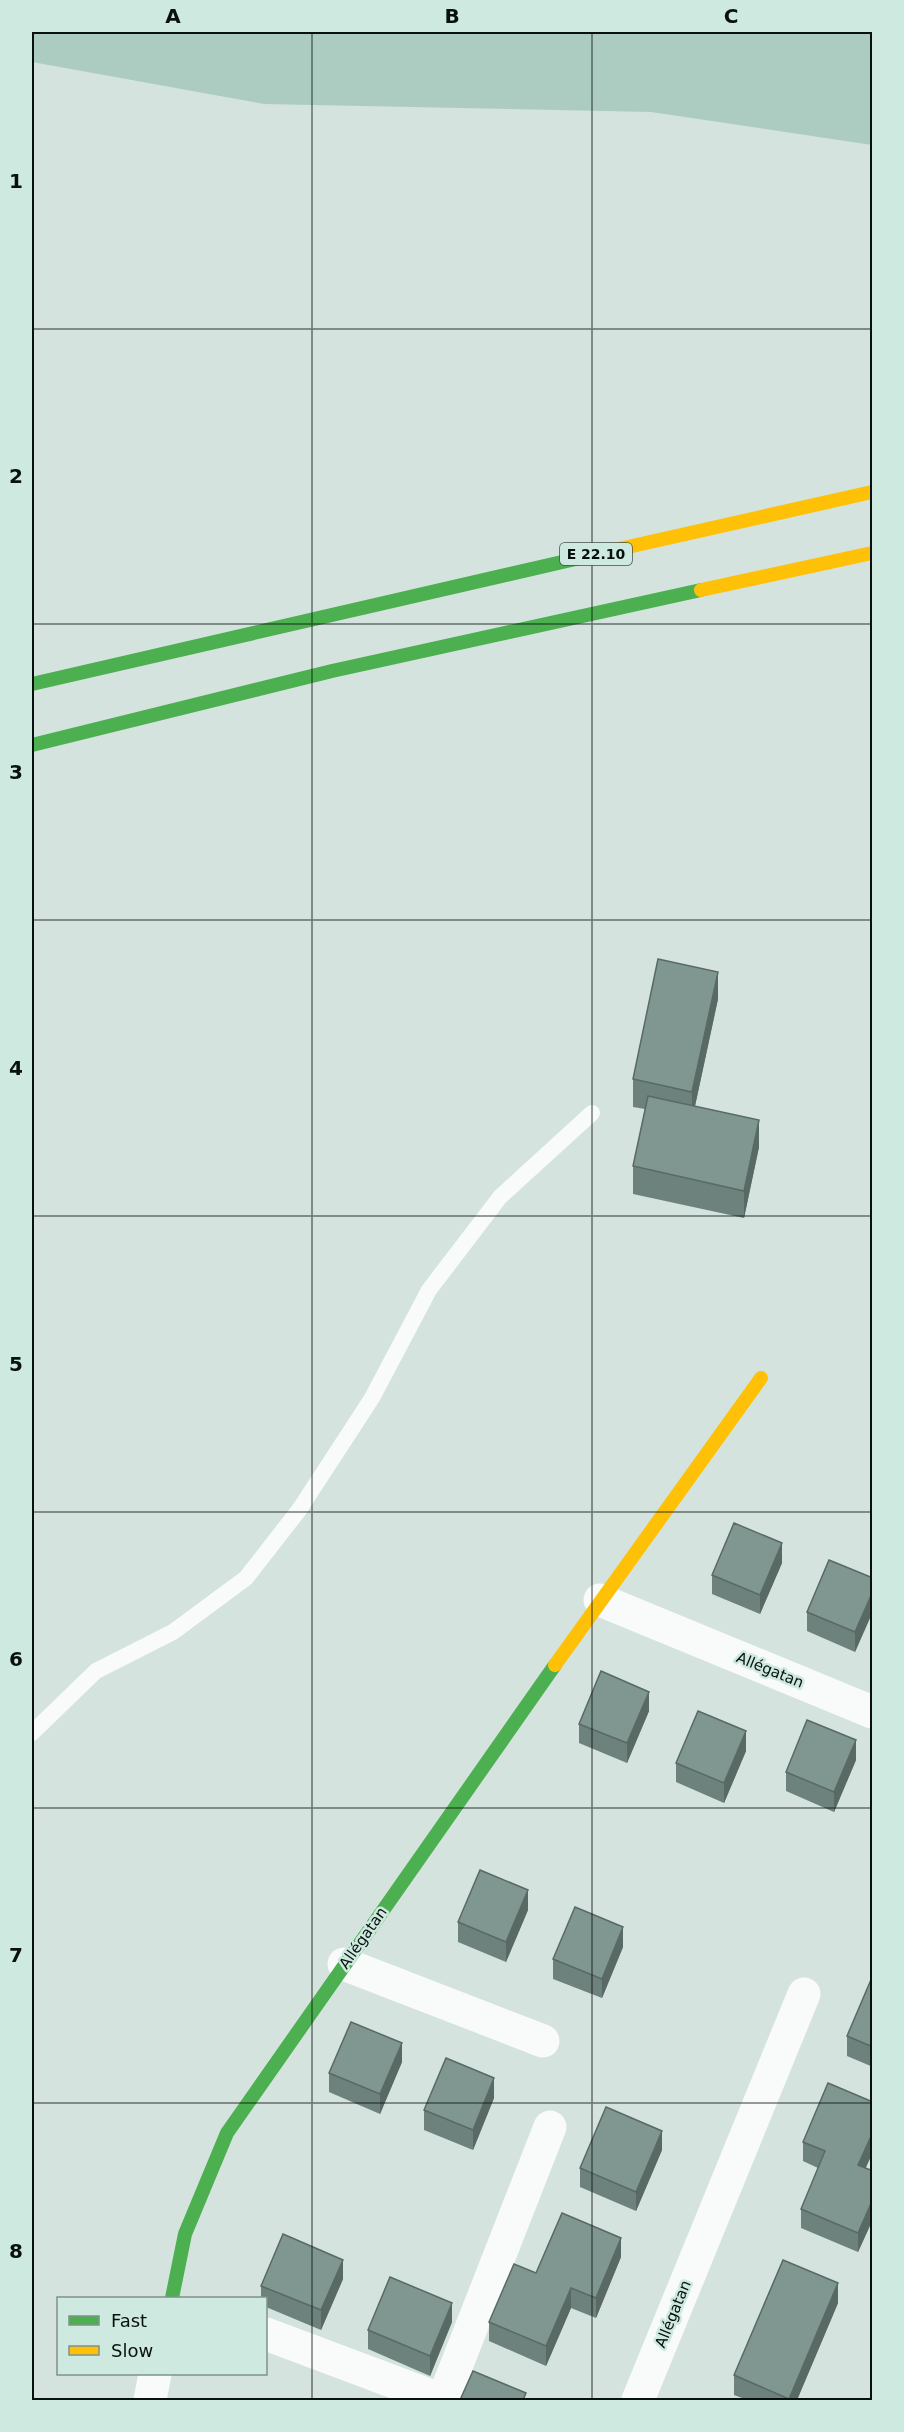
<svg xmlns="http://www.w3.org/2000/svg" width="904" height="2432" font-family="'DejaVu Sans',sans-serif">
	<rect width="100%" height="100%" fill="#d4e3de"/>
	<path fill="#acccc2" d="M32,32h840v113l-221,-33 -387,-8 -232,-42z"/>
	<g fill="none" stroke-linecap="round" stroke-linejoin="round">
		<path stroke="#f9fbfa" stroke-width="16" d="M32,1733l64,-62 77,-39 73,-54 53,-68 73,-112 57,-108 71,-93 92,-84"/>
		<g stroke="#f9fbfa" stroke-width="33">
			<path d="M600,1600l272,112"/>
			<path d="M344,1964l199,77"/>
			<path d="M266,2334l176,66"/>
			<path d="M150,2400l5,-26"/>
			<path d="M443,2400l107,-273"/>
			<path d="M638,2400l166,-406"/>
		</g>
		<g stroke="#4caf50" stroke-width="14">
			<path d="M32,684l578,-133"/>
			<path d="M32,745l300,-74 369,-81"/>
			<path d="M172,2298l13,-64 42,-101 328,-468"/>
		</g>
		<g stroke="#ffc107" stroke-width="14">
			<path d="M610,551l262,-59"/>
			<path d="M701,590l171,-37"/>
			<path d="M555,1665l206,-287"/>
		</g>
	</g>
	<g fill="#6d827c">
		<path d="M718,999l-23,107 64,41 -15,71 -111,-24v-28l12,-57 -12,-2v-28z"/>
		<path d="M782,1563l-22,51 -48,-20v-19z"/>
		<path d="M873,1578v33l-18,41 -48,-21v-19z"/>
		<path d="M649,1711l-22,52 -48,-20v-19z"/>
		<path d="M746,1751l-22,52 -48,-21v-19z"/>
		<path d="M856,1760l-22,52 -48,-21v-19z"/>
		<path d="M528,1910l-22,52 -48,-20v-20z"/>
		<path d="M623,1947l-21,51 -49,-19v-20z"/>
		<path d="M873,1975v92l-26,-11v-20z"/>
		<path d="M402,2062l-22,52 -51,-22v-19z"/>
		<path d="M494,2098l-21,52 -49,-20v-20z"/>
		<path d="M873,2102v50l-8,16 8,3v48l-15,33 -57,-24v-19l17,-41 -15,-7v-19z"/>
		<path d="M662,2150l-26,61 -56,-24v-19z"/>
		<path d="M621,2257l-25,61 -25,-10 -25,58 -57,-25v-19l47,-49z"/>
		<path d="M343,2279l-22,51 -55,-23v-9h-5v-12z"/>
		<path d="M838,2303l-41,97h-50l-13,-5v-20z"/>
		<path d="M452,2322l-22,54 -62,-27v-19z"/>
	</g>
	<g fill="#596a65">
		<path d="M718,972v27l-26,121v-28z"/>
		<path d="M759,1120v27l-15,71v-27z"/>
		<path d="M782,1543v20l-22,51v-19z"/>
		<path d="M873,1591v20l-18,41v-20z"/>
		<path d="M649,1692v19l-22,52v-20z"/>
		<path d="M746,1731v20l-22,52v-20z"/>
		<path d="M856,1740v20l-22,52v-20z"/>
		<path d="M528,1890v20l-22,52v-20z"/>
		<path d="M623,1927v20l-21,51v-19z"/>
		<path d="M402,2043v19l-22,52v-20z"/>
		<path d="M494,2078v20l-21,52v-20z"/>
		<path d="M662,2131v19l-26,61v-19z"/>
		<path d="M873,2132v20l-15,33v-20z"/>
		<path d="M873,2199v20l-15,33v-19z"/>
		<path d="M621,2238v19l-25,61v-20z"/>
		<path d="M343,2260v19l-22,51v-20z"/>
		<path d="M838,2283v20l-41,97h-8z"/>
		<path d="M571,2288v20l-25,58v-20z"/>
		<path d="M452,2303v19l-22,54v-20z"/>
	</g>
	<g fill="#7f9790" stroke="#596a65" stroke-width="1.5">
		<path d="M658,959l60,13 -26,120 -59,-13z"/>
		<path d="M648,1096l111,24 -15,71 -111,-25z"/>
		<path d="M734,1523l48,20 -22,52 -48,-20z"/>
		<path d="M829,1560l44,18v13l-18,41 -48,-20z"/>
		<path d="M601,1671l48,21 -22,51 -48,-19z"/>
		<path d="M698,1711l48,20 -22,52 -48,-20z"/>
		<path d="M807,1720l49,20 -22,52 -48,-20z"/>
		<path d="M480,1870l48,20 -22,52 -48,-20z"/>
		<path d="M575,1907l48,20 -21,52 -49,-20z"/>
		<path d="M873,1975v72l-26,-11z"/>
		<path d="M351,2022l51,21 -22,51 -51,-21z"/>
		<path d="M446,2058l48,20 -21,52 -49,-20z"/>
		<path d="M828,2083l45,19v30l-15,33 15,6v28l-15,34 -57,-24 24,-58 -22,-9z"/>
		<path d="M606,2107l56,24 -26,61 -56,-24z"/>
		<path d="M562,2213l59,25 -25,60 -25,-10 -25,58 -57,-24 25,-58 22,9z"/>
		<path d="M283,2234l60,26 -22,50 -60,-24z"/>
		<path d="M783,2260l55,23 -49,116 -55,-24z"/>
		<path d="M390,2277l62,26 -22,53 -62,-26z"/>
		<path d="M473,2371l53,22 -3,7h-63z"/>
	</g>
	<path fill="none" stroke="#08110e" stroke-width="1.5" stroke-opacity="0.55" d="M312,32v2368M592,32v2368M32,329h840M32,624h840M32,920h840M32,1216h840M32,1512h840M32,1808h840M32,2103h840"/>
	<g text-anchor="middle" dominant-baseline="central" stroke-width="5" stroke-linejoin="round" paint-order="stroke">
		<rect fill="#cee9df" stroke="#43524d" stroke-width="1.5" x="560" y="543" width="72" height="22" rx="4.5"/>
		<g font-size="14" font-weight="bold" fill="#08110e">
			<text x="596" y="554">E 22.10</text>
		</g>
		<g font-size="15" fill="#08110e" stroke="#cee9df">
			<text transform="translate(770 1670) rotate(22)">Allégatan</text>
			<text transform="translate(363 1938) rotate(-55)">Allégatan</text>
			<text transform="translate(673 2314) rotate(-68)">Allégatan</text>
		</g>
	</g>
	<rect width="904" height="2432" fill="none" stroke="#cee9df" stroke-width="66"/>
	<rect x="57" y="2297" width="210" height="78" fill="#cee9df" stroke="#7f938b" stroke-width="1.5"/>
	<rect x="69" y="2316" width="30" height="9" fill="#4caf50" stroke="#7f938b" stroke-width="1.5"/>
	<text x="111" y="2327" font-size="18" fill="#08110e">Fast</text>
	<rect x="69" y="2346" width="30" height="9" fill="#ffc107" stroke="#7f938b" stroke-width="1.5"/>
	<text x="111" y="2357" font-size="18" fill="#08110e">Slow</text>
	<rect x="33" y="33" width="838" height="2366" fill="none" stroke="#08110e" stroke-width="2"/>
	<g font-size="20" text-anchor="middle" font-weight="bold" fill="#08110e">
		<text x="173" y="23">A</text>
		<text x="452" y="23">B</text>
		<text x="731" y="23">C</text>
		<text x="16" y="188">1</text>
		<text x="16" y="483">2</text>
		<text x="16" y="779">3</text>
		<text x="16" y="1075">4</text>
		<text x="16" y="1371">5</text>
		<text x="16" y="1666">6</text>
		<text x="16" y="1962">7</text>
		<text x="16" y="2258">8</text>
	</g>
</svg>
